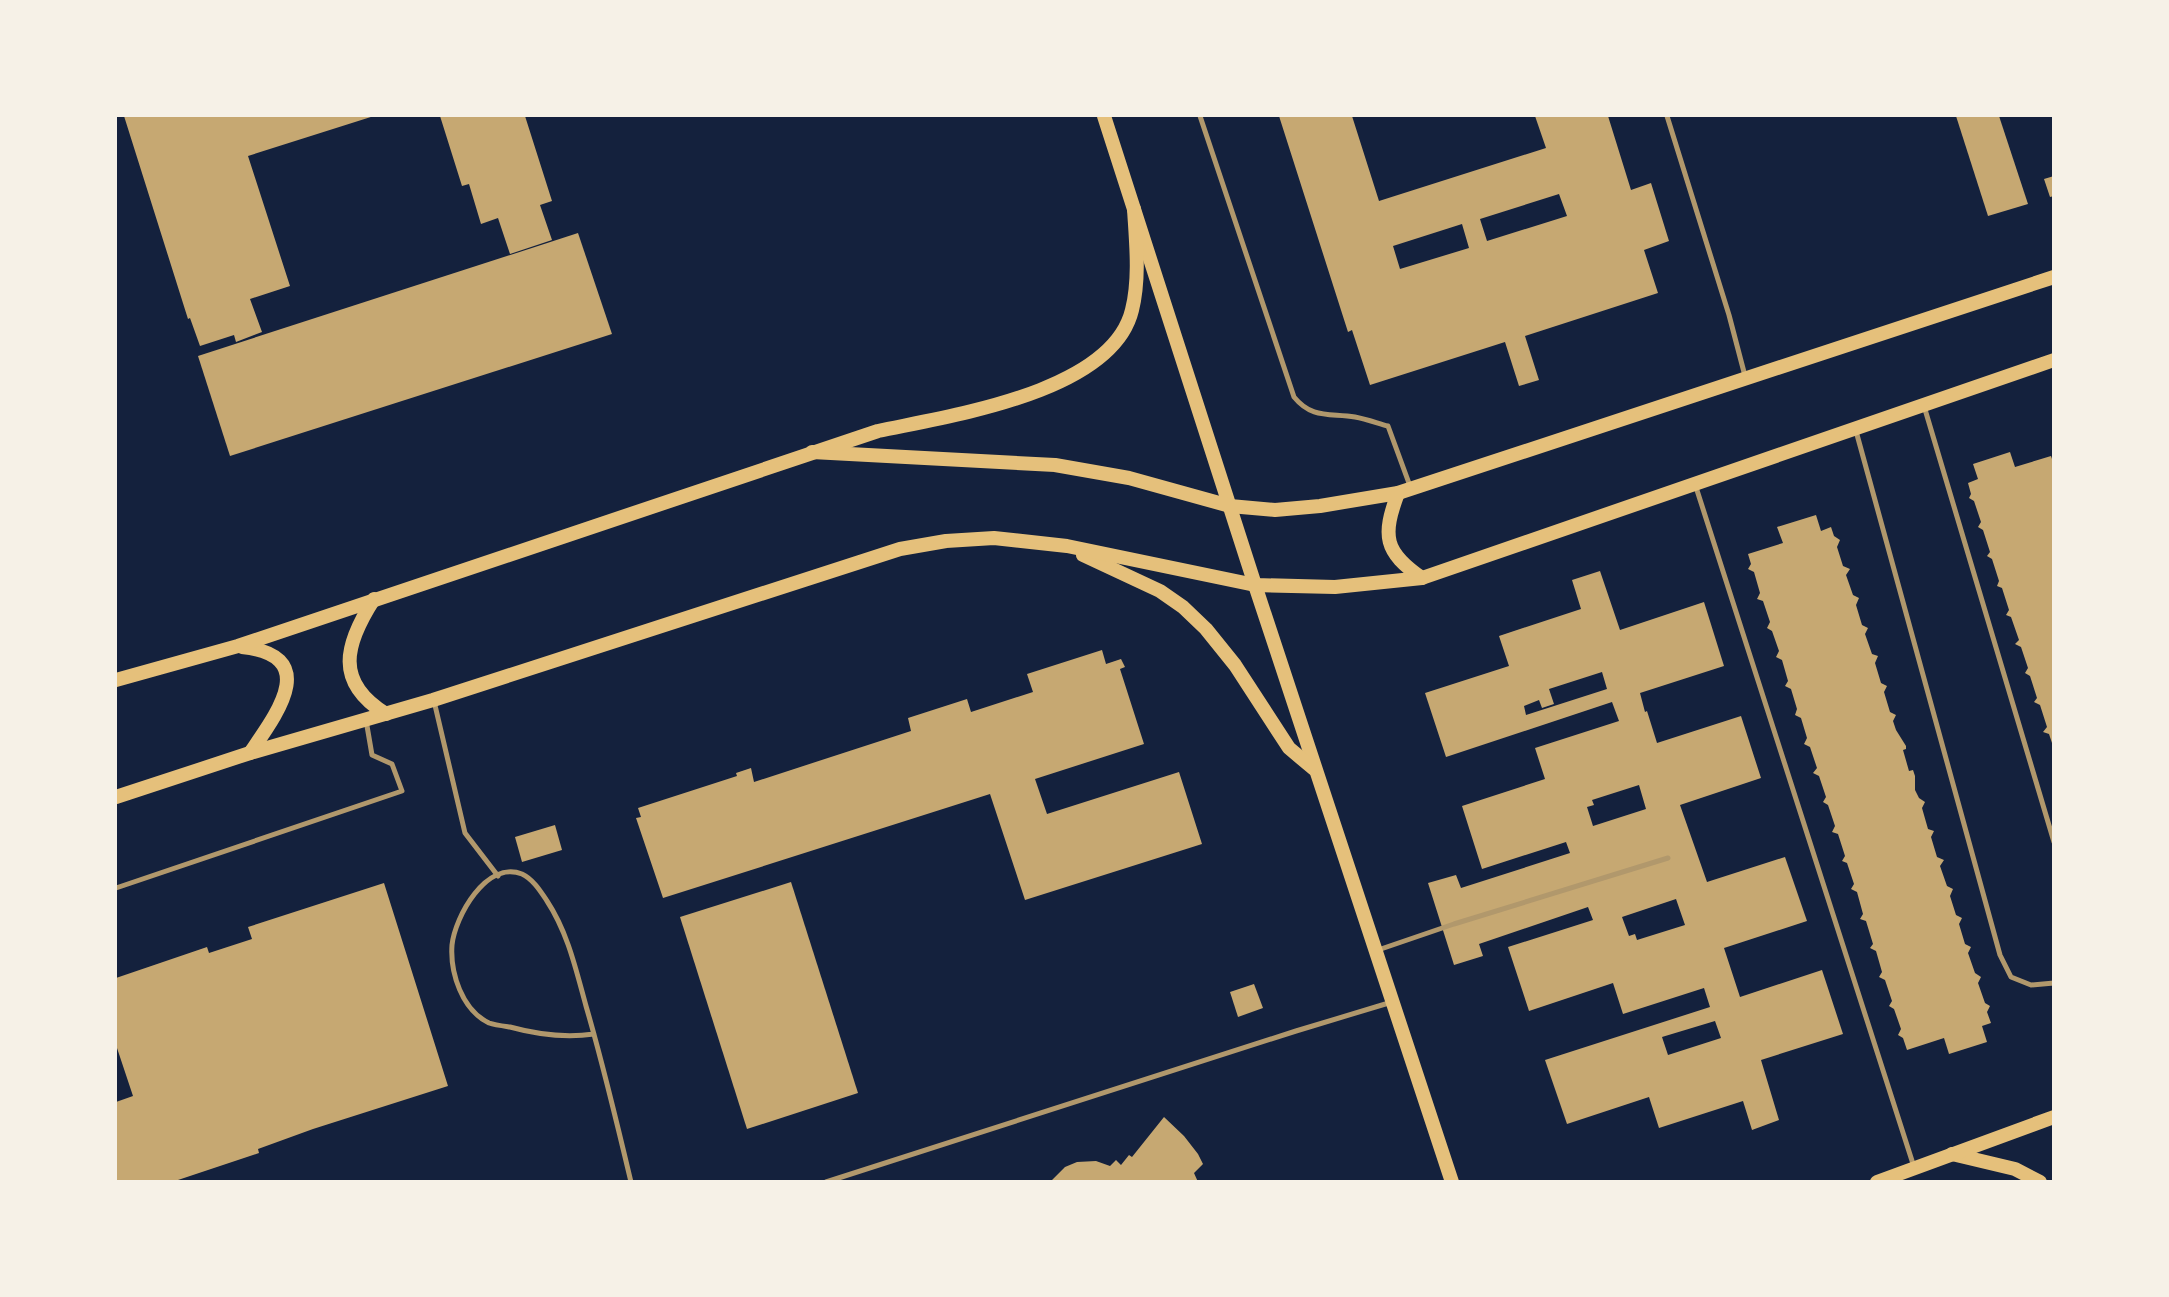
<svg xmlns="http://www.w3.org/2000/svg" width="2169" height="1297" font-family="'Asap Condensed',sans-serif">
	<rect width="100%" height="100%" fill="#14213d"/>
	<g fill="#c6a872" fill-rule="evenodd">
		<path d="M124,116h250l-126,40 42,130 -40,13 12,33 -26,10 -2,-7 -34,11 -10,-28 -2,1z"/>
		<path d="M440,116h85l27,85 -12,4 12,35 -42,14 -12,-36 -17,6 -12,-40 -7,2z"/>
		<path d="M1279,116h73l27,85 167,-53 -11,-32h73l23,74 20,-7 18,58 -25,9 14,43 -133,43 14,44 -20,6 -14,-44 -135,43 -18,-55 -4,2zM1559,194l8,22 -80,25 -7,-22zM1462,224l7,24 -69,21 -7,-23z"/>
		<path d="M1956,116h43l29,88 -40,12z"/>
		<path d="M2054,176v20l-4,1 -6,-18z"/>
		<path d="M578,233l34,101 -382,122 -32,-100z"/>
		<path d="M2010,452l5,15 36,-11 3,9 -1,281 -4,-12 -6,-2 4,-5 -7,-22 -6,-3 3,-4 -7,-22 -5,-3 3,-5 -7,-21 -6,-3 4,-4 -8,-23 -5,-2 3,-5 -7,-22 -5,-2 2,-5 -7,-22 -5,-3 3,-4 -7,-22 -5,-3 3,-5 -7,-21 -5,-3 2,-4 -3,-11 10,-4 -5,-15z"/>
		<path d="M1816,515l5,16 10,-4 3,9 6,4 -3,7 6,19 7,3 -4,6 7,20 6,3 -3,7 6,20 6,3 -3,6 7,20 6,2 -3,7 6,20 6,3 -3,6 6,20 6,3 -3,6 3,9 10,16v3l-3,1 6,21 4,-1 2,6v14l4,8 6,4 -3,6 6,21 6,2 -3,6 6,20 7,3 -4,6 7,20 6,3 -3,7 6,19 6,3 -3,6 6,20 6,3 -3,6 7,20 6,4 -3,6 7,20 5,3 -3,6 4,11 -9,3 5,16 -38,12 -5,-16 -37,12 -4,-12 -5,-3 3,-6 -7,-20 -5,-3 3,-5 -7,-21 -6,-3 3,-5 -6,-21 -6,-3 3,-4 -7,-23 -6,-2 3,-5 -6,-22 -6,-3 3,-5 -7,-21 -5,-2 3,-5 -7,-22 -6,-2 3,-6 -7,-21 -5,-3 3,-5 -7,-21 -6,-3 4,-5 -7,-21 -6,-3 3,-6 -6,-20 -6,-3 2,-6 -6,-20 -6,-3 3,-5 -6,-21 -6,-3 3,-6 -7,-20 -5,-3 3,-6 -7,-21 -6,-2 3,-6 -6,-21 -6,-3 3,-5 -3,-10 35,-11 -6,-16z"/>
		<path d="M1600,571l20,59 84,-28 20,64 -84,27 5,19 2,-1 10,32 84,-27 20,62 -81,27 27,77 78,-25 22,64 -83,27 16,49 82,-27 21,64 -82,26 18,60 -27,10 -9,-29 -84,27 -10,-31 -82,27 -22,-64 165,-53 -6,-19 -81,26 -10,-31 -84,28 -21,-64 85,-27 -5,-13 -109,37 4,12 -29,9 -26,-82 28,-8 5,13 109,-35 -4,-11 -84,27 -20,-63 83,-27 -10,-31 84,-27 -7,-19 -166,55 -21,-64 84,-27 -10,-30 82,-27 -9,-29zM1602,672l5,17 -81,26 -2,-9 15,-6 3,8 12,-4 -5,-15zM1639,785l7,24 -53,17 -6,-19 7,-2 -2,-5zM1676,899l9,26 -48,15 -2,-6 -6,2 -7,-19zM1715,1021l6,17 -53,17 -6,-18z"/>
		<path d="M1102,650l4,14 15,-5 4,8 -5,2 24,75 -109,35 12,35 132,-42 23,72 -177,56 -35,-106 -327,104 -27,-80 5,-1 -3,-9 99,-32 -1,-3 15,-5 3,14 157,-51 -3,-13 59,-19 4,13 62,-20 -6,-18z"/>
		<path d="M555,825l7,25 -40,12 -7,-25z"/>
		<path d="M791,882l67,211 -111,36 -67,-212z"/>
		<path d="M384,883l64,203 -135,43 -55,20 1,4 -87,29h-56v-80l17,-6 -17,-51v-67l91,-31 2,6 43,-14 -4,-12z"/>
		<path d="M1254,984l9,24 -25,9 -8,-25z"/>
		<path d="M1164,1117l20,19 14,18 5,10 -9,9 4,9h-148l15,-15 12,-5 19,-1 14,5 6,-6 5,5 8,-10 3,2z"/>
	</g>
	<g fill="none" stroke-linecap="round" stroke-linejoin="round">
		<g stroke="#b1986c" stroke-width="5">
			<path d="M1200,116l94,281c18,22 35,16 61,20 11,2 22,6 33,9l22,60"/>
			<path d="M1667,116l62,199 16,61"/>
			<path d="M1924,406l130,436"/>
			<path d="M1856,431l144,524 11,22 20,8 23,-2"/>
			<path d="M1695,484l219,683"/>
			<path d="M434,701l31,132 33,43"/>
			<path d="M116,888l286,-97 -10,-27 -20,-9 -6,-35"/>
			<path d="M1378,950l76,-26 214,-66"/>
			<path d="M594,1034c-29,4 -55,1 -84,-7 -7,-1 -15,-2 -21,-4 -27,-13 -39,-50 -37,-78 3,-28 34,-85 70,-71 11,5 19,18 25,27 21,32 29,69 39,105 17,58 31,117 45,176"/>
			<path d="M826,1182l470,-151 96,-29"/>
		</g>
		<g stroke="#e5c07b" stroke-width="14">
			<path d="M1104,116l151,469 197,597"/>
			<path d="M812,452l243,13 74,13 101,28 45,4 45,-4 78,-13 656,-216"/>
			<path d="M1398,493c-16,43 -14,59 24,85"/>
			<path d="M1083,555l77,36 23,16 23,22 29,36 54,83 25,21"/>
			<path d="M374,599c-29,45 -40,83 12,115"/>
			<path d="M242,647c80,9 34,68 8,106"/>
			<path d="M116,680l122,-34 640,-215c70,-15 234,-38 254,-121 8,-32 4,-68 2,-101"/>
			<path d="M116,797l134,-44 183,-53 467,-151 46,-8 48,-3 73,8 188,39 80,2 87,-9 632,-218"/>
			<path d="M1952,1154l63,15 25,13"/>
			<path d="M1877,1182l177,-65"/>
		</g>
	</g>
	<rect width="2169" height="1297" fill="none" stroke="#f6f1e7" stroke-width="234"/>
</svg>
